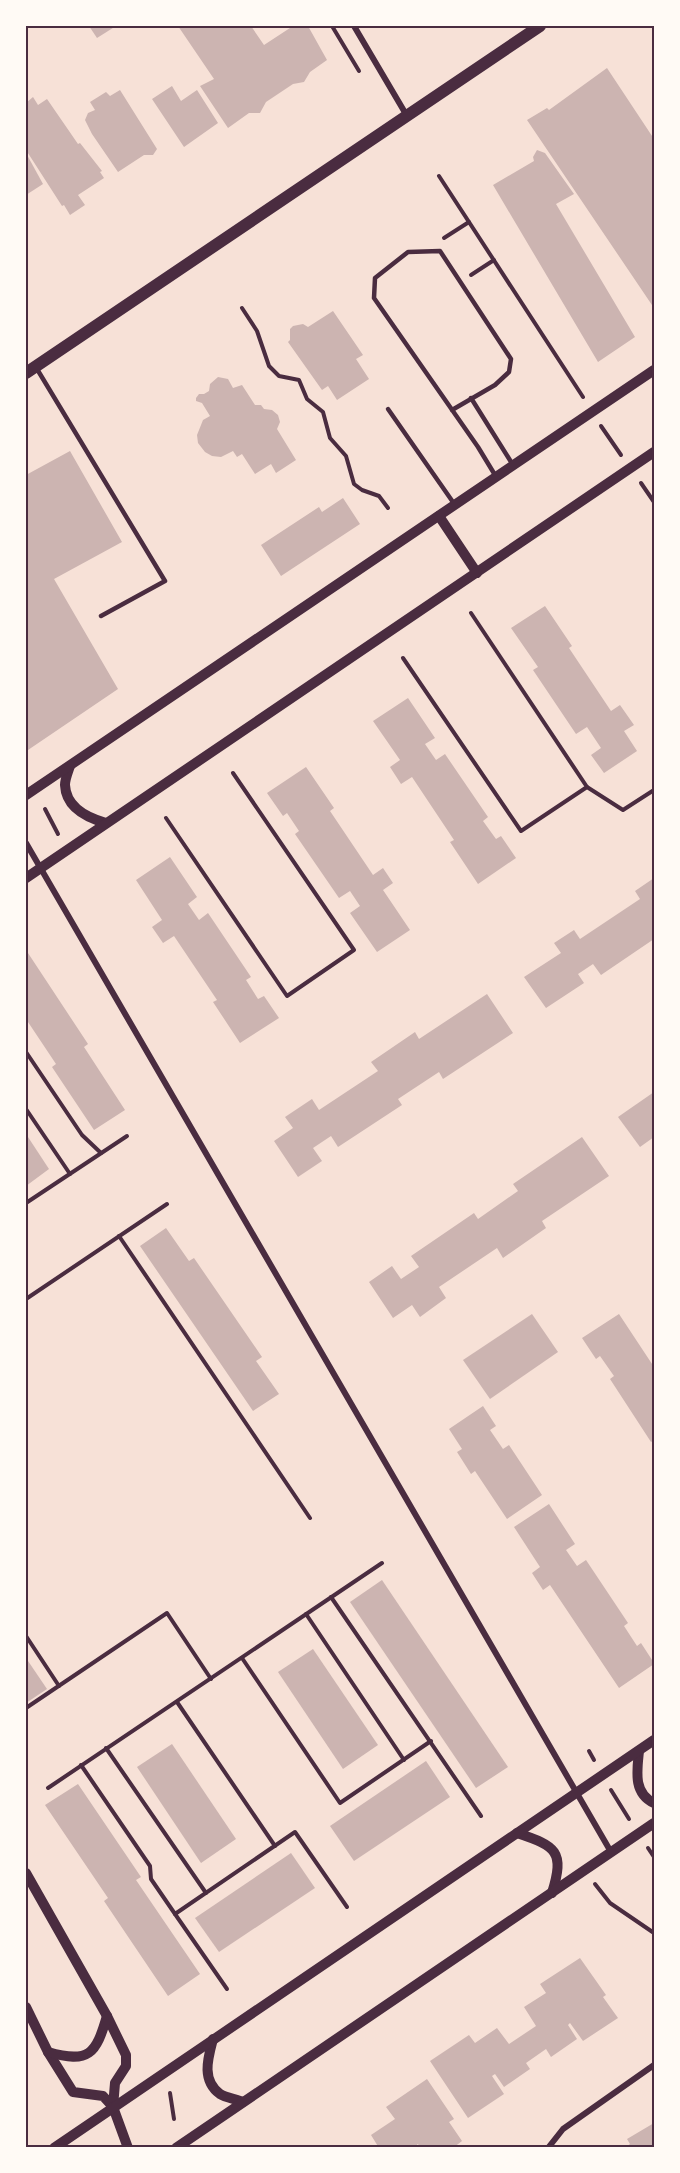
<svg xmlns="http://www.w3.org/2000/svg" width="680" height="2173" font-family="'Space Grotesk',sans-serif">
	<rect width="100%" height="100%" fill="#f7e1d7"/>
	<g fill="#ccb4b1">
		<path d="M89,26h27l-19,12z"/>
		<path d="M178,26h73l13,19 29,-19h15l19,34 -17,12 -6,10 -11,2 -27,18 -6,11h-11l-21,15 -28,-42 14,-7z"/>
		<path d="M607,68l47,71v169l-127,-188 20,-12 2,2z"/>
		<path d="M172,86l9,15 16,-11 21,33 -34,24 -32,-48z"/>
		<path d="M120,90l37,59 -4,6h-9l-26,17 -26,-38 -7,-14 3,-7 7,-3 -5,-8 16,-10 4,4z"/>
		<path d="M33,97l5,8 9,-6 31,45 2,-1 22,28 -2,1 4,6 -26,17 7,10 -15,10 -6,-10 -2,1 -36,-56v-47z"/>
		<path d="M537,150l8,3 29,41 -18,10 79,133 -37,25 -105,-177 41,-24 -1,-4z"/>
		<path d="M26,153l17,31 -17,11z"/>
		<path d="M333,311l30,44 -7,4 13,20 -32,21 -9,-14 -6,4 -34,-48 2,-2v-11l3,-3 10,-2 5,3z"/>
		<path d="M218,377l10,2 5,9 9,-3 13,20h6l3,4 8,1 6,5 2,7 -3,7 19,31 -20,13 -5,-9 -16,10 -13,-20 -5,3 -4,-6 -12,6 -9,-1 -7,-4 -7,-9 -1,-8 6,-15 7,-4 -8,-13 -6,-2v-3l3,-4h5l5,-3 1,-7z"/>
		<path d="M70,451l52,91 -68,37 64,110 -90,61 -2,-5v-270z"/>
		<path d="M343,498l17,26 -79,52 -20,-31 58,-38 3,5z"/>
		<path d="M545,606l27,40 -3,2 42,63 9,-6 14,20 -10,6 13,20 -33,22 -13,-18 10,-7 -14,-21 -11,7 -43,-64 5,-3 -27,-39z"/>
		<path d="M408,698l27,40 -10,6 11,16 9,-6 43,63 -5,4 13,18 5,-3 15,22 -38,26 -28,-42 4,-2 -42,-63 -11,7 -11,-17 10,-7 -27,-39z"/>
		<path d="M306,767l28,41 -4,3 43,64 10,-7 10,15 -10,7 27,40 -33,22 -27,-39 10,-7 -10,-15 -11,7 -44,-64 4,-3 -12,-18 -4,3 -16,-23z"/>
		<path d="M170,857l27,40 -9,7 11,16 9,-7 43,64 -5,3 12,19 6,-3 15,22 -39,25 -27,-41 4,-2 -43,-64 -11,7 -11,-16 10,-7 -26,-40z"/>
		<path d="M654,878v61l-53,36 -8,-11 -15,10 6,9 -38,25 -22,-31 37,-24 -7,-10 20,-13 6,9 60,-40 -5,-8z"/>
		<path d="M26,950l62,94 -4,3 41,63 -31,20 -42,-63 4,-3 -30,-45z"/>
		<path d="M487,994l26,39 -70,46 -4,-7 -41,27 4,6 -64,42 -7,-11 -18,12 9,13 -24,16 -24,-36 19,-13 -8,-11 27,-18 7,11 59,-39 -7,-9 44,-30 4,7z"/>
		<path d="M654,1092v45l-14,10 -22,-30z"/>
		<path d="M26,1134l23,35 -23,17z"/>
		<path d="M582,1137l27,39 -67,45 4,7 -43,30 -6,-10 -58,39 7,11 -26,19 -8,-12 -19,13 -24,-36 23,-16 9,13 18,-12 -8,-11 63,-43 4,6 40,-28 -5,-7z"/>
		<path d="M166,1228l23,33 5,-3 68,99 -6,4 23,33 -26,17 -113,-165z"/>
		<path d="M532,1314l26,38 -68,47 -27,-39z"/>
		<path d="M619,1314l35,53v73l-3,2 -41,-63 4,-3 -14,-20 -4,3 -14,-21z"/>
		<path d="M483,1406l13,20 -6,4 13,19 6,-4 33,50 -35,24 -32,-48 -4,3 -14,-22 5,-3 -13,-20z"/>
		<path d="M549,1504l26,40 -9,6 11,16 9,-6 42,63 -4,3 13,20 4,-3 13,20v1l-35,24 -69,-103 -7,5 -11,-17 8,-6 -26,-40z"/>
		<path d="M382,1580l126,187 -32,21 -126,-186z"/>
		<path d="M313,1649l65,96 -35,24 -65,-97z"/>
		<path d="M26,1658l21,31 -21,14z"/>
		<path d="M172,1744l64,95 -35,24 -64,-96z"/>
		<path d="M426,1761l24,36 -96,64 -24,-35z"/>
		<path d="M78,1784l63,93 -5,3 64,94 -32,22 -64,-95 4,-3 -63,-93z"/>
		<path d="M291,1853l24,35 -96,64 -24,-34z"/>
		<path d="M580,1958l26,37 -3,2 15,21 -35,23 -13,-18 -2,2 9,14 -26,18 -5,-8 -20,14 4,6 -26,18 -9,-13 -3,2 12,18 -36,24 -38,-57 39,-26 6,8 22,-15 12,16 27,-18 -12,-19 22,-14 -6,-9z"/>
		<path d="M427,2079l27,40 -5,3 13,19 -9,7h-33l-2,-4 -5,4h-34l-8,-13 24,-16 -9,-12z"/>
		<path d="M654,2123v25h-29l5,-4 -3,-5z"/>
	</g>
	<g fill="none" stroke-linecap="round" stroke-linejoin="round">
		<g stroke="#4a2c40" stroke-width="4">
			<path d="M332,26l27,45"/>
			<path d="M439,176l144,221"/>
			<path d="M444,238l25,-16"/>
			<path d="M471,275l23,-15"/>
			<path d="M242,308l15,23 12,35 10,10 20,4 8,19 16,13 7,26 16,18 8,28 8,6 17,6 9,12"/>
			<path d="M601,426l20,29"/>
			<path d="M641,483l13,19"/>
			<path d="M403,658l118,173 66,-44 -116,-174"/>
			<path d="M587,787l36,23 31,-20"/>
			<path d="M45,809l13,25"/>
			<path d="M166,818l121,178 67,-46 -121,-177"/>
			<path d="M26,1052l56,83 19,18"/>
			<path d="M26,1109l44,65"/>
			<path d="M26,1203l101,-67"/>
			<path d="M119,1236l191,282"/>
			<path d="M26,1299l141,-95"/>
			<path d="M331,1597l150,219"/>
			<path d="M306,1614l98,146"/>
			<path d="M26,1636l33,50"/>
			<path d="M242,1658l98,145 91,-62"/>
			<path d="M177,1702l98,144"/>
			<path d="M26,1708l141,-95 44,66"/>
			<path d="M106,1748l100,145"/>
			<path d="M589,1751l5,9"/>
			<path d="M81,1765l69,101 1,13 24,35 120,-82 52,75"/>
			<path d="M48,1788l334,-225"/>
			<path d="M611,1790l18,29"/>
			<path d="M648,1848l6,9"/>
			<path d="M595,1884l15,19 44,30"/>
			<path d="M175,1914l52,75"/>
			<path d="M170,2093l4,26"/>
		</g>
		<g stroke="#4a2c40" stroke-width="4.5">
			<path d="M37,369l128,212 -64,35"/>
			<path d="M471,398l42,67"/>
			<path d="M388,409l67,96"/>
			<path d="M452,410l43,-25 14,-13 2,-13 -71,-108 -32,1 -33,26 -1,20 104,149 17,28"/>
		</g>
		<g stroke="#4a2c40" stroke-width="6">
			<path d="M354,26l53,90"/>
			<path d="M26,843l585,1009"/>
			<path d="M548,2148l15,-19 91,-64"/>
		</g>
		<g stroke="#4a2c40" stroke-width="10">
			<path d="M439,516l38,57"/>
			<path d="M70,766c-2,6 -5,13 -5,19 1,23 23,33 41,38"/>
			<path d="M26,795l628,-425"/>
			<path d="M26,878l628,-426"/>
			<path d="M639,1751c-2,20 -6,42 15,52"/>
			<path d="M517,1833c39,13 48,18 35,60"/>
			<path d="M26,1873l81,143 19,39v11l-11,17 -2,24 -10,-11 -30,-4 -25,-40 -22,-45"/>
			<path d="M213,2039c-5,19 -12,41 7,55 6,4 17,5 23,8"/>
			<path d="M48,2052c41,12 48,2 59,-36"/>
			<path d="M113,2107l15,41"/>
			<path d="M54,2148l600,-408"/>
			<path d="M176,2148l478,-325"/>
		</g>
		<path stroke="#4a2c40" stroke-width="12" d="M26,373l514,-347"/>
	</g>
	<rect width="680" height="2173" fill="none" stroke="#fffaf5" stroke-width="54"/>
	<rect x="27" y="27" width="626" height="2119" fill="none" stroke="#4a2c40" stroke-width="2"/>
</svg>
